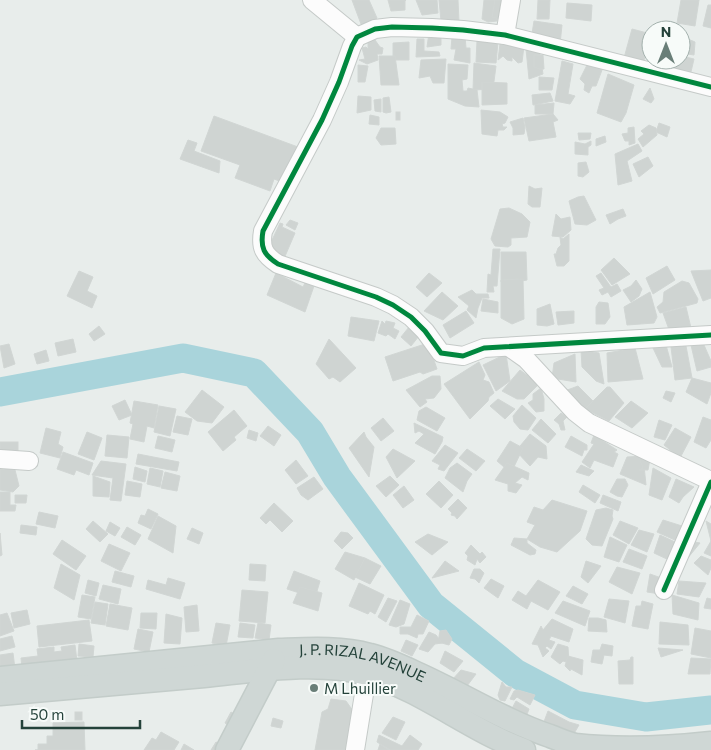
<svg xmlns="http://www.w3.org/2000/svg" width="711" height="750" font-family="Commissioner,sans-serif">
	<rect width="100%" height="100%" fill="#e8edeb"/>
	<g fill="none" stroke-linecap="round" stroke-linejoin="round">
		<path stroke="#a9d4db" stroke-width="29" d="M0,392l183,-34 71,15 56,59 27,45 94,128 84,68 60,32 71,12 65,-7"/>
	</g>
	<g fill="#cfd4d2" stroke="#d1d6d4">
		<path d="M352,0h17l8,18 -6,5 -10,1z"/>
		<path d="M388,0h18l-1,1v9l-14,1z"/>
		<path d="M416,0h21l1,13 -16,2z"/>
		<path d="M439,0h19l1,22 -18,-1z"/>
		<path d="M484,0h15l-2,21 -9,1 -6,-3z"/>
		<path d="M495,0h13l-4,20 -12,-3z"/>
		<path d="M538,0h12l-1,19h-12z"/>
		<path d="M681,0h18l-4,26 -18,-3z"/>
		<path d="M567,3l25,2 -1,16 -25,-3z"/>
		<path d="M708,5h3v23l-8,-2z"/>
		<path d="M534,21l28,4 -2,19 -29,-4z"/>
		<path d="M632,29l19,5 -8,30 -19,-6z"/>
		<path d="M429,33l8,1 -1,3 5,-1v9l-14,2z"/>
		<path d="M465,36l1,12h4v15l-16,-3 2,-11h-5l1,-12z"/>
		<path d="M681,36l14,6 -1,13 -13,-2z"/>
		<path d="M417,39h7v12l15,1 1,4 -24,1z"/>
		<path d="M375,40l5,7 3,1 -1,6h-5l1,6 -11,4 -8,-4 6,-1 -3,-11 4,-1 2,2v-6z"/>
		<path d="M477,41l21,1 -2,21 -20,-1z"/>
		<path d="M409,42v18h-16v-17z"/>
		<path d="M500,44l24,2 -2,16 -4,1 -6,-6v4l-5,-1 -4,-4 -5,4z"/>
		<path d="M526,49h13l4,25 -14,5z"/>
		<path d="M534,55h9l1,14h-5l-5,-2z"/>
		<path d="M379,56h16l4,29h-18z"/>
		<path d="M681,56l13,3 -4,17 -16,-3 3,-13h4z"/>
		<path d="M446,59l-2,24h-11l-3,-7 -11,2 2,-18z"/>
		<path d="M652,60h22l-3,12 -21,-5z"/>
		<path d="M562,61l11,3 -5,30 7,2 -5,8 -15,-3z"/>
		<path d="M474,63l22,3 -3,23 -20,1z"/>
		<path d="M448,64l20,1 -1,14 -5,1 1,11h4l1,-3 9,2 2,17 -14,-1 -17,-7z"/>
		<path d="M358,65l10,1 -3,16h-7z"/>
		<path d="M587,65l15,5 -6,16h-4l-3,7 -5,-3 1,-6 -5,-5z"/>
		<path d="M608,74l26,11 -8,28 -5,9 -24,-9z"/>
		<path d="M539,77l15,1 -2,12h-13z"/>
		<path d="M482,82l25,1v21l-25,1z"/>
		<path d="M650,88l4,11 -3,4 -8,-4z"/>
		<path d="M550,93l3,8 -20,4 -1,-10z"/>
		<path d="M358,96l13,1v13l-14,3z"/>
		<path d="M389,97l2,15 -5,1 -3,-1v-14z"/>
		<path d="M381,99v13l-6,-1 -1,-11z"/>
		<path d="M554,103l-1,11h-18v-9z"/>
		<path d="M481,110l19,2 8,5 -3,6 -3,1 1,3h4l-3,3h-6l-1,6 -15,-2z"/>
		<rect x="396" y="112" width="4" height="8"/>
		<path d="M553,114l5,6 -5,2 3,15 -27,4 -5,-23z"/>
		<path d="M370,115l9,2v8l-10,-1z"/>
		<path d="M214,116l84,31 -13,36 -11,-4 -4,12 -35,-13 5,-13 -39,-14z"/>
		<path d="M523,118l2,10 -1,6 -11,1v-7l-3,-6z"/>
		<path d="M659,123l11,4 -3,10 -11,-5z"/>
		<path d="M649,125l7,3 1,7 -14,12 -5,-8 6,-5 -3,-3z"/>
		<path d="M634,127l1,16 -6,2v-4h-4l-3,-7 6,-1v-5z"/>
		<path d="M381,128h14l1,16 -15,1 -5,-7z"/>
		<path d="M578,133h13l-1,6 -11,1z"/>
		<path d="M605,136l1,6 -10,4v-7z"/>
		<path d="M188,140l9,3 -3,8 26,10 -1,12 -39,-14z"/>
		<path d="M591,141v4l-3,2v8l-13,-1v-12l10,2z"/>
		<path d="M638,144l4,7 -15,10 5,20 -14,4 -3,-31z"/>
		<path d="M648,157l5,9 -14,11 -6,-13z"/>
		<path d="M586,162l3,10 -6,5 -5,-1v-13z"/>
		<path d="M529,186l6,3 7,-1 -2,19h-8l-4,-3z"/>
		<path d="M584,196l12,24 -9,5 -12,-1 -6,-23 9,-4z"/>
		<path d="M509,208l13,6 8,8 -3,15 -16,1v7l-3,2 -13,-1 -4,-7 9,-30z"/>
		<path d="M623,209l3,7 -8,3 -8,5 -4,-9z"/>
		<path d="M556,214l5,5 9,-2 1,13 -8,7 -11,-1z"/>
		<path d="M290,220l8,3 -3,7 -9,-5z"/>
		<path d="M280,223l3,1 -1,3 13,6 -12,28 -16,-10z"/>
		<path d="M569,234v27l-5,5h-7l-3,-12h2l2,-6 3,-3 -1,-8 3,2z"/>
		<path d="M493,249h7l-3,37h-4l1,6h-7l1,-18 3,1z"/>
		<path d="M501,252h25l1,28 -17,3 -9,-1z"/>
		<path d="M614,258l16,16 -18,11 -11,-15z"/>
		<path d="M667,266l8,14 -22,14 -7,-16z"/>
		<path d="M711,270v28l-8,3 -12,-30z"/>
		<path d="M79,271l14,6 -6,14 10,5 -5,12 -25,-12z"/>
		<path d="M276,273l27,14 2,-4 9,3 -9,26 -38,-17z"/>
		<path d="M429,273l13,10 -15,14 -11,-10z"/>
		<path d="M601,273l10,14 6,-3 4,7 -10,6 -3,-5 -6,3 -3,-5 5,-2 -8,-12z"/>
		<path d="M523,279l1,40 -12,5 -11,-6v-38z"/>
		<path d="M636,280l6,9 -3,7 -8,6 -8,-12 8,-4z"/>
		<path d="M682,281l7,2 9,16 -1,4 -37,10 -3,-6 6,-5 1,-10z"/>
		<path d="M472,290l4,4h12l1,4h-7l-4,10 -2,10 -9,-8 2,-4 -11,-9z"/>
		<path d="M442,292l16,14 -15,14 -19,-9z"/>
		<path d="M650,292l7,25 -3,6 -27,2 -3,-18z"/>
		<path d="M483,299l15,3v11l-17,-2z"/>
		<path d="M599,302l9,1 2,14 -5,7h-9v-17z"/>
		<path d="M550,304l4,20 -7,2 -10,-1v-16z"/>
		<path d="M686,307l5,21 -20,7 -8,-22z"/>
		<path d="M466,311l8,12 -24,15 -7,-13z"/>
		<path d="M574,311v12l-16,2 -2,-13z"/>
		<path d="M351,317l28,4 -5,20 -26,-5z"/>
		<path d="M382,321l3,3 1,-3 9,2 -2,5 6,3 -4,8 -7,-5 -2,2 -8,-3z"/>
		<path d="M99,326l6,8 -11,7 -5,-7z"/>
		<path d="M409,327l10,9 -8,10 -10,-9z"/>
		<path d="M73,339l3,13 -18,4 -3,-13z"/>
		<path d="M329,339l27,29 -16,14 -7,-5 -4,2 -13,-15z"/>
		<path d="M428,343l9,26 -14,5 -3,-2 -27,9 -8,-24z"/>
		<path d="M9,344l6,20 -11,4 -4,-22z"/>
		<path d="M666,345l6,22h-10l-9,-19z"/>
		<path d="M691,345h13l7,16v6l-14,4z"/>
		<path d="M686,346l6,32 -17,2 -4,-33z"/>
		<path d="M635,348l8,31 -35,3 -1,-29z"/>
		<path d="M46,350l3,11 -12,3 -3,-10z"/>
		<path d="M581,350l18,3 5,31 -8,-3 -14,-14z"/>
		<path d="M506,354l4,27 -14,10 -13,-26z"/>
		<path d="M575,354l1,28 -24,-4 2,-15z"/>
		<path d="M479,362l6,13 -2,5 6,2 5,11 -5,4 -1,4 -18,18 -26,-35z"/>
		<path d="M520,370l19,14 -15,15h-7l-15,-8z"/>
		<path d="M432,376h8l1,13 -7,9 -9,1 2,3 -7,5 -14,-17z"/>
		<path d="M692,378l19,5v10l-4,11 -21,-12z"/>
		<path d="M578,386l18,18 -15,9 -19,-21z"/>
		<path d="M607,387h3l14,16 -15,18 -24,-12z"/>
		<path d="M541,388l3,11v12l-8,1 -8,-9 5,-3v-6z"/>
		<path d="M202,390l22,17 -12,16 -15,-2 -12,-9z"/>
		<path d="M666,391l9,2 -4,9 -8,-4z"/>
		<path d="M498,399l17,10 -10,10 -15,-13z"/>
		<path d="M125,400l7,15 -13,5 -7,-14z"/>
		<path d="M134,401l24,4 -4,23 -7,-2 -3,16 -14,-3 3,-15 -3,-1z"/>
		<path d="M631,401l17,12 -16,15 -17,-11z"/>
		<path d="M522,405l14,13 -8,12 -8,-1 -6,-7 -1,-6z"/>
		<path d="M159,406l17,3 -6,27 -16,-4z"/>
		<path d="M426,407l19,11 -8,13 -20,-11 2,-9z"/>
		<path d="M234,410l13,16 -13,11 2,3 -13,11 -15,-19z"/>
		<path d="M561,413l6,4 -4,4 2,9h-4l-2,-6 -5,-4z"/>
		<path d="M177,416l15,3 -4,16 -15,-3z"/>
		<path d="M703,417l8,3v20l-5,8 -12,-6z"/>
		<path d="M383,418l11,13 -13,10 -10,-13z"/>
		<path d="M541,419l15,15 -8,9 -16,-13z"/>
		<path d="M659,420l13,5 -7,15 -11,-3z"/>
		<path d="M414,423l29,14 -1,5 -7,12 -20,-11 9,-9 -5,-3 -4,2z"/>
		<path d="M268,426l13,9 -7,11 -14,-10z"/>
		<path d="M46,428l15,4 -3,12 5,3 -3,11 -20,-5z"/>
		<path d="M675,428l16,9 -11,21 -16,-13z"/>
		<path d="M249,430l9,3 -2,8 -9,-3z"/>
		<path d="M87,432l15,6 -8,22 -16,-6z"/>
		<path d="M364,432l2,5 8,10 -5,30 -20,-29z"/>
		<path d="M530,434l16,12 1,13 -9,-2 -8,9 -14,-15z"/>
		<path d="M107,435l22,2 -2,21 -22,-2z"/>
		<path d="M594,435l23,15 -3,2 4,2 -5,13 -19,-7 -4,8 -8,-6 12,-18 -3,-1z"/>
		<path d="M158,436l17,4 -3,12 -17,-4z"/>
		<path d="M571,436l16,9v5h-3l-2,6 -17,-9z"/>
		<path d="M510,441l13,7 -12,25 -14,-12z"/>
		<rect x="0" y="442" width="18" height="16"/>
		<path d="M445,445l13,8 -14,18 -6,-2 2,-4 -8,-4z"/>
		<path d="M393,449l22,12 -18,17 -11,-21z"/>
		<path d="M467,449l18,12 -9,10 -17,-13z"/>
		<path d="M63,452l30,11 -4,12 -13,-5 -2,5 -17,-6z"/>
		<path d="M138,454l41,8 -2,9 -41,-7z"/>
		<path d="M643,456l3,29 -26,-11 7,-17z"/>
		<path d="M639,457l4,2h7l-2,11h-9l4,-2z"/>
		<path d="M296,460l12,16 -12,8 -11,-14z"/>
		<path d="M101,461l25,3 -5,37 -11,-1 3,-22 -21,-3z"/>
		<path d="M457,463l15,11 -5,7 -4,11 -18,-14 5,-10z"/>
		<path d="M507,463l22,10 -1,7 -6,-3 -7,6 7,2 -6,8 -8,-2v-7l-13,-4z"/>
		<path d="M581,465l13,6 -5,5 -13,-4z"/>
		<path d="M135,467l12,4 -2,11 -12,-3z"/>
		<path d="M150,468l13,3 -3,16 -13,-3z"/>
		<path d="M653,468l18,10 -9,22 -13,-5z"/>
		<path d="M0,469l15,1 4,16 -6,6 -13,-2z"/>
		<path d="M165,472l15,4 -3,15 -16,-3z"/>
		<path d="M93,476l17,6 -1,15 -16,-1z"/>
		<path d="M390,476l9,9 -13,12 -10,-11z"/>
		<path d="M314,477l9,12 -15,11 -7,-5 -4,-7z"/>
		<path d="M617,479h8l3,6 -6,12 -5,-1 -7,-4z"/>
		<path d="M676,479l18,8 -11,10 -4,6 -10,-6z"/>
		<path d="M127,481l15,3 -2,13 -15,-2z"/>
		<path d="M439,481l14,14 -12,13 -15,-14z"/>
		<path d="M583,485l17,10 -5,8 -16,-11z"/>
		<path d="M404,486l10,14 -11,8 -10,-13z"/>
		<path d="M0,492h10v13h6l-1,6h-15z"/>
		<path d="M15,495h12l-1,8h-11z"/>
		<path d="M603,495l18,7 -3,9 -18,-8z"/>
		<path d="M458,499l9,9 -10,11 -2,-3 -4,-1 1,-2 -4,-4z"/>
		<path d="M552,500l35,11 -7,20 -23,21 -17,-5 -13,-8 8,-14 -8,-3 7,-15 9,3z"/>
		<path d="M274,503l19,18 -11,11 -12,-12 -4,4 -6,-6z"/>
		<path d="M606,508l7,2 -1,6 1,3 -11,27 -10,-1 -6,-6 10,-29z"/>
		<path d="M148,509l10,5 -7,15 -13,-6 3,-8 4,1z"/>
		<path d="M39,512l19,4 -3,12 -19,-4z"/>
		<path d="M158,516l18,10 -3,27 -25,-14z"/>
		<path d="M663,520l19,6 -5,15 -20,-9z"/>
		<path d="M93,521l15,13 -8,8 -14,-13z"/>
		<path d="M620,521l18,7 -9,16 -16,-9z"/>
		<path d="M706,521l5,3v32l-7,-3 7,-12z"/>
		<path d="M110,522l10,6 -5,8 -9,-5z"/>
		<path d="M21,525l16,2 -1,8 -16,-2z"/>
		<path d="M127,527l14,8 -6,10 -14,-8z"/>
		<path d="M192,528l11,5 -4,11 -12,-5z"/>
		<path d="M639,530l15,4 -7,18 -16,-7z"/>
		<path d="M341,532l7,1 5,5 -11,11 -8,-8z"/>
		<path d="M0,533l2,22 -2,1z"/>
		<path d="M428,534l20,8 -16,13 -17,-13z"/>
		<path d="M660,535l15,7 -6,18 -15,-7z"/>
		<path d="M610,537l17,8 -8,17 -15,-5z"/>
		<path d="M514,538l13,1v4l9,7 -1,4 -5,1 -19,-10z"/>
		<path d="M62,540l24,16 -10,14 -23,-16z"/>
		<path d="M690,541l10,2 -13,16z"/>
		<path d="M109,544l21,9 -9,18 -20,-10z"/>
		<path d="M471,545l9,9 2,-2 4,5 -6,6 -3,-4 -2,6 -8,-5 1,-4 -3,-3z"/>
		<path d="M629,549l18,7 -5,13 -19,-7z"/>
		<path d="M345,552l20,6 -11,22 -19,-11z"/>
		<path d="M701,556l10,4v8l-3,7 -14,-12z"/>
		<path d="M365,558l16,8 -11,18 -15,-7z"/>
		<path d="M445,561l14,10 -27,7z"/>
		<path d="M586,561l15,5 -13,17 -7,-6z"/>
		<path d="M61,564l19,11 -6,25 -20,-12z"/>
		<path d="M250,564l16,1 -1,16 -16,-1z"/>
		<path d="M617,567l23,6 -8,21 -23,-12z"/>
		<path d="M474,569h6l4,4 -5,10 -4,-4 -5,-1z"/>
		<path d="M115,571l19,5 -3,11 -19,-5z"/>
		<path d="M294,571l26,10 -5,17 -28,-9z"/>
		<path d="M650,574l14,5 -4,15 -13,-2z"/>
		<path d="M168,578l17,5 -5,16 -34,-10 2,-9 18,5z"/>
		<path d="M491,579l13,7 -6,12 -14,-10z"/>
		<path d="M88,580l11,3 -3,13 -11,-3z"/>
		<path d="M538,580l22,12 -12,18 -17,-9 -4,8 -15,-9 6,-9 8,5z"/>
		<path d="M679,581l27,2 -7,14 -22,-3z"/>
		<path d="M359,583l25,12 -9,19 -5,-3 -2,3 -19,-8z"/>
		<path d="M103,585l18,4 -3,15 -19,-5z"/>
		<path d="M573,586l15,8 -6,10 -16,-8z"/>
		<path d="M300,587l22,6 -4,18 -25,-8z"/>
		<path d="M242,590l26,2 -3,31 -26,-2z"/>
		<path d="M82,595l13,2 -4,22 -13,-2z"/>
		<path d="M672,595l27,8 -1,17 -25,-6z"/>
		<path d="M388,598l9,3 -11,21 -8,-5z"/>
		<path d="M707,598l4,1v10l-7,-1z"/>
		<path d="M609,599l20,2 -4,22 -21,-6z"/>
		<path d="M400,600l10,4 -6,20 -8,3 -7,-2z"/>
		<path d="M563,601l27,10 -5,15 -30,-13z"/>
		<path d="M642,601l11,3 -5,25 -16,-3 4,-20h5z"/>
		<path d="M95,602l13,2 -3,21 -14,-2z"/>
		<path d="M110,604l22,4 -4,22 -22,-4z"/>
		<path d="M197,605l2,26 -13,1 -2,-25z"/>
		<path d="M27,610l3,14 -16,4 -3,-15z"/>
		<path d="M7,613l7,18 -14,5v-21z"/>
		<path d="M141,613h16l-1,16 -16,-1z"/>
		<path d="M166,614l16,4 -2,26 -16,-1z"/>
		<path d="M417,615l12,6 -6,13h-5l-1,4 -9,-4h-8v-7h11z"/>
		<path d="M589,618h9l8,2 1,12 -19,-1z"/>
		<path d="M552,619l21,10 -4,13 -18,-6 -2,4 6,2 -4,7 -4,-3 -2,2 4,3 -6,6 -5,-12 -6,-1 9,-18 2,4z"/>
		<path d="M89,620l3,21 -53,6 -2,-21z"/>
		<path d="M660,622l28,3 1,20 -30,-1z"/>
		<path d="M216,623l14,2 -4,21 -14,-3z"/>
		<path d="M240,623l15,2 -2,13 -15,-1z"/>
		<path d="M258,623l13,2 -2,15 -14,-2z"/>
		<path d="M695,628l16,3v27l-20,-4z"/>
		<path d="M138,629l15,3 -4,20 -15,-3z"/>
		<path d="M446,630l6,9 -3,6 -11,-3 2,-11z"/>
		<path d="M429,632l7,3 6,8 -7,1 -7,8 -9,-3z"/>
		<path d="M12,636l3,11 -15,4v-12z"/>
		<path d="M406,640l12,5 -6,11 -11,-5z"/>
		<path d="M79,644l15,2 -1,11 -15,-1z"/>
		<path d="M558,644l10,3 1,16 -6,-2 -3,3 -9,-7z"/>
		<path d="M602,644l11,2 -1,10 -8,-1 -2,9 -11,-2 2,-12h7z"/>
		<path d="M75,645l2,16 -55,7 -1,-10 17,-2 -1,-7 17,-2v5l8,-1 -1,-4z"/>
		<path d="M658,648l25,2 -22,7z"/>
		<path d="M445,651l18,10 -9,11 -14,-9z"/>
		<path d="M13,653l2,16 -15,2v-16z"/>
		<path d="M568,656l15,4 -1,15 -11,-6 -1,2 -5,-5z"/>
		<path d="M631,657h2v27h-14l-1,-23 12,-1z"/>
		<path d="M691,658l20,1 -1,15h-22z"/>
		<path d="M461,670l15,4 -12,16 -12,-10z"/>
		<path d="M502,682l4,5h6l-7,14 -5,-1 -2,-5z"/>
		<path d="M518,690l17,5 -5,10 -13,-8 -3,3 -4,-1 4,-8z"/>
		<path d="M331,699l15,2 12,17 -5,32h-38l7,-38 6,-3z"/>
		<path d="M516,701l13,8 -3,8 -16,-5z"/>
		<path d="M548,711l21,11 10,3 -7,12 -30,-10z"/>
		<rect x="75" y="712" width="7" height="8"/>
		<path d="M231,712l10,6 -6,11 -10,-6z"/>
		<path d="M60,714l1,7 -8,1v-7z"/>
		<path d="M393,717l12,5 -9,18 -14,-7z"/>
		<path d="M273,718l10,3 -2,7 -10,-2z"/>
		<path d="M84,722l1,28h-50h3v-6h9v-8h6v-13z"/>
		<path d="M161,732l18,10 -5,8h-30l8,-12 4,2z"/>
		<path d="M379,735l23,11 8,-11 12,9 -4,6h-28l-13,-8z"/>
		<path d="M216,742l11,6 -1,2h-15z"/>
		<path d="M184,744l10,6h-13z"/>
		<path d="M380,744l9,6h-11z"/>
	</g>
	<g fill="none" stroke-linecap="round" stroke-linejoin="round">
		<defs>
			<g id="minor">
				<path d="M312,0l45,37"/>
				<path d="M505,35l6,-35"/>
				<path d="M711,87l-206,-52 -42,-5 -31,-2 -40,-1 -17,2 -18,8 -5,9 -13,36 -17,38 -59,111c-3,17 1,24 15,33l98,33 17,8 18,12 14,14 16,22 22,3 21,-8 227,-13"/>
				<path d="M509,347l17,12 49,53 14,11 122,58"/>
				<path d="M0,459l29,2"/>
				<path d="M664,590l47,-108"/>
				<path d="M355,750l14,-87"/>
			</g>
			<g id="major">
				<path id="s1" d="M0,678l279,-28c30,-1 62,-3 91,5 16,4 31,11 46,18 45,20 87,47 134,63 8,3 17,7 25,9 45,5 91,3 136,-2"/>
				<path d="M0,694c68,-6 136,-12 204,-18 51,-5 113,-16 163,-2 56,16 102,56 157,76"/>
				<path d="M227,750l47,-90"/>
			</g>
		</defs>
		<use href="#minor" stroke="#c5cac8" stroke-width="20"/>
		<use href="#major" stroke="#c3ccc9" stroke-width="25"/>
		<use href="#minor" stroke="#fcfcfc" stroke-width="18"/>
		<use href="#major" stroke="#cfd7d5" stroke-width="22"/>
		<defs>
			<g id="cycleway">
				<path d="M711,87l-206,-52 -42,-5 -31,-2 -40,-1 -17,2 -18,8 -5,9 -13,36 -17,38 -59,111c-3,17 1,24 15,33l98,33 17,8 18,12 14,14 16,22 22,3 21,-8 227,-13"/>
				<path d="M664,590l47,-108"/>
			</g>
		</defs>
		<use href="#cycleway" stroke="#f7fbf9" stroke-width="8"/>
		<use href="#cycleway" stroke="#00873e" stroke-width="5"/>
	</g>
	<circle fill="#697e78" stroke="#f7fbf9" stroke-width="2" cx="314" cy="688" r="5"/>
	<g text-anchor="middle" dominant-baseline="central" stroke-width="4" stroke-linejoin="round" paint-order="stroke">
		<g font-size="15" fill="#24423a" stroke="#f7fbf9">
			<text stroke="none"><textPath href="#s1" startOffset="366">J. P. RIZAL AVENUE</textPath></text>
		</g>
		<g font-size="15" fill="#24423a" stroke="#f7fbf9" text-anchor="start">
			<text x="324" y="688">M Lhuillier</text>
		</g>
	</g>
	<g transform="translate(666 45)"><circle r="24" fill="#f7fbf9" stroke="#a3b1ad"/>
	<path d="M0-4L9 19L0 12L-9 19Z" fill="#697e78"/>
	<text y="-8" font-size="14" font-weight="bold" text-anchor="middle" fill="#24423a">N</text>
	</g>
	<path d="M22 720v8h118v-8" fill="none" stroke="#24423a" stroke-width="2.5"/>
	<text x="30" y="720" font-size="15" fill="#24423a" stroke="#f7fbf9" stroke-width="4" paint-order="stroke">50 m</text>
</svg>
